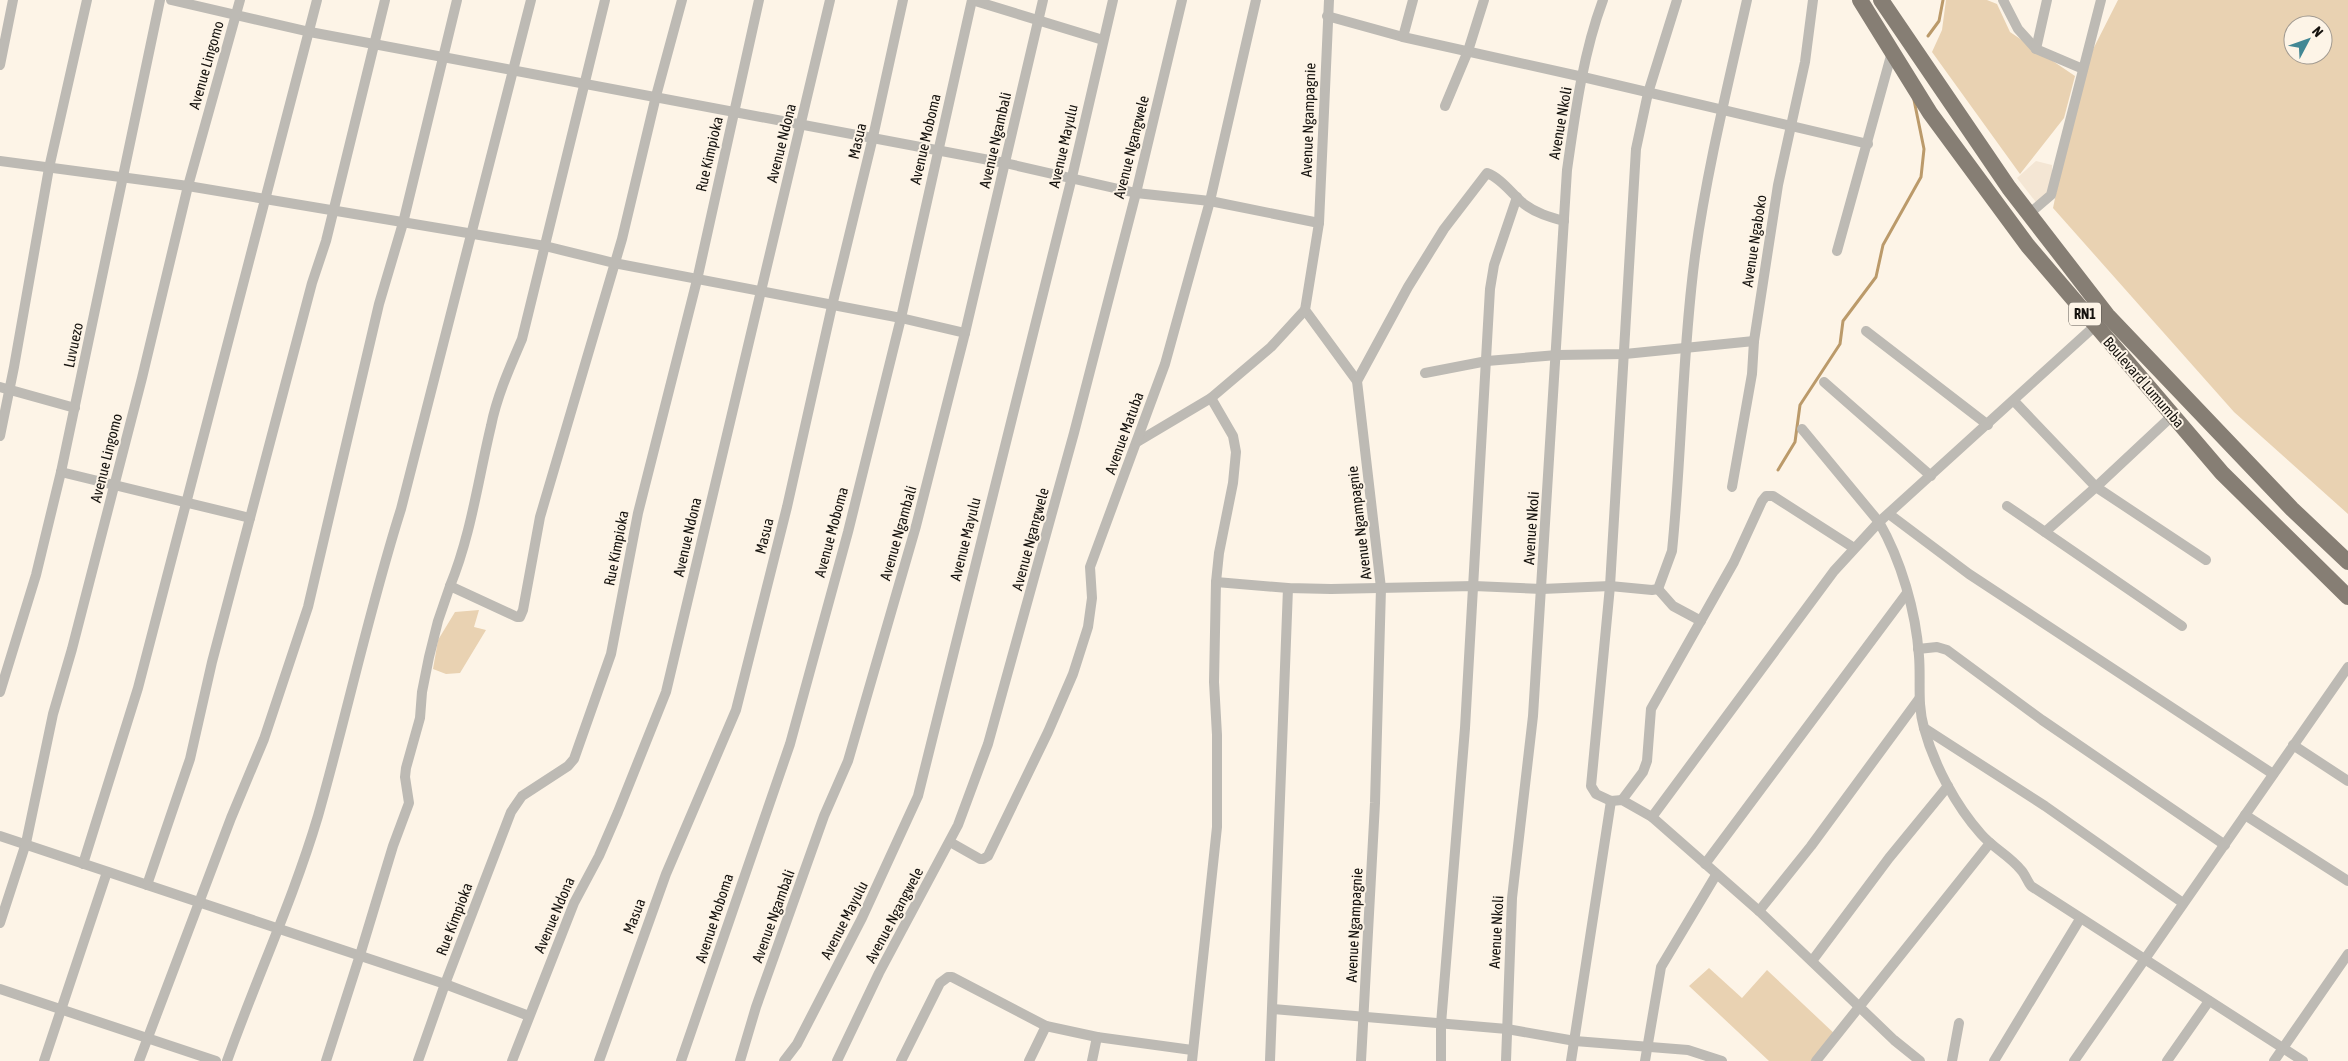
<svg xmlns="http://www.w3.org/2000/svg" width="2348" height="1061" font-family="'Asap Condensed',sans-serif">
	<rect width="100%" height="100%" fill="#fdf4e7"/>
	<path fill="#f4e6d4" d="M2036,161l16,4v24l-13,17 -22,-28z"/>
	<g fill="#e9d2b2" fill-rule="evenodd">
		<path d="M1946,0h41l10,4 13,28 65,44 -11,42 -44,56 -88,-122 10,-22z"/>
		<path d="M2118,0h230v514l-114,-102 -181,-204 28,-135zM2293,25h30v30h-30z"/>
		<path d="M479,610l-5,17 12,3 -26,43 -14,1 -13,-5 5,-29 17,-28z"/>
		<path d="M1709,968l33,30 25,-28 71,67 -21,24h-48l-80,-75z"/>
	</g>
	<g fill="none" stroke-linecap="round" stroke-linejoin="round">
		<g stroke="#bb9a6a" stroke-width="3">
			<path d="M1928,36l11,-15 4,-21"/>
			<path d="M1778,470l17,-28 5,-37 40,-61 3,-23 33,-44 7,-32 38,-68 3,-28 -10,-49"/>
		</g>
		<g stroke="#bdbab4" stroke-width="10">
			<path d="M171,0l139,32 695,131 131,30 74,8 109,22"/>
			<path d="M605,0l-83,339c-12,28 -25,57 -31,87 -13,54 -20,109 -41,160l67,31h3l3,-7 17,-93 82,-278 34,-143 26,-96"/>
			<path d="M972,0l131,40"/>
			<path d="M1329,0l-10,223 -14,87 52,71 24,207 -6,215 -14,258"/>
			<path d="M1677,0l-29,93 -12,56 -26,437 -19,200 5,8 15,7 11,-1 30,17 107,94 135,129 26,21"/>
			<path d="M2003,0l15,29 18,20"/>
			<path d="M2047,0l-11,49 47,20"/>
			<path d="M1327,16l76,21 180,40 285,67"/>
			<path d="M1403,37l10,-37"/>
			<path d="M0,65l13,-65"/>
			<path d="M1445,106l23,-55 16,-51"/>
			<path d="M0,161l188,25 357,60 69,17 287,55 64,15"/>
			<path d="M2030,213l21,-18 50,-195"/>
			<path d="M1837,251l55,-199"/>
			<path d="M1866,331l122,94"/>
			<path d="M1425,373l62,-12 70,-6 68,-1 129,-13"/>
			<path d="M1357,381l51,-94 36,-58 43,-56c14,5 25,21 37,31 12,9 25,13 40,17"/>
			<path d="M1824,382l107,94"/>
			<path d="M0,387l75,21"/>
			<path d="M2014,401l82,86 110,73"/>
			<path d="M1802,429l77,93c22,38 37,90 40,134 2,24 -2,48 5,72 10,37 32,78 57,106 12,14 29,22 40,36 4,4 6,11 10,16l272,175"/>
			<path d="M0,436l14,-69 35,-199 38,-168"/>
			<path d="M1137,442l74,-44 60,-51 34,-37"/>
			<path d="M61,472l189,46"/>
			<path d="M1732,487l20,-113 2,-33 24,-156 27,-123 8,-62"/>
			<path d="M2007,506l175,120"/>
			<path d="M1889,514l80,60 304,200"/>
			<path d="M2045,532l51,-45 77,-72"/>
			<path d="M1216,582l72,6 43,1 143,-3 68,3 68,-3 42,4 6,-1 14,-38c10,-98 10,-197 23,-295 12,-87 33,-171 52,-256"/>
			<path d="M1658,589l15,17 28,15"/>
			<path d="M1918,649l19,-2 10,3 95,70 183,125"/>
			<path d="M0,692l36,-117 25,-103 99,-472"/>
			<path d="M1924,728l121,78 138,97"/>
			<path d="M2293,745l55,36"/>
			<path d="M1622,800l21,-28 4,-11 4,-52 83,-147 28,-61 4,-5h7l81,52"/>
			<path d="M2245,815l103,66"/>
			<path d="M1652,817l182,-246 45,-49 217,-197"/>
			<path d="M0,836l445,148 84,32"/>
			<path d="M950,842l30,17h3l5,-3 60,-124 25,-58 15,-47 4,-29 -2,-31 75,-203 45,-163 46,-201"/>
			<path d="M83,864l55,-176 179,-688"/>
			<path d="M1705,864l202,-271"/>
			<path d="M147,885l43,-126 22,-97 100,-379 14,-42 59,-241"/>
			<path d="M1759,911l52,-65 108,-147"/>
			<path d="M0,923l26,-80 27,-129 19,-65 70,-271 46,-192 52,-186"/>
			<path d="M1812,961l77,-103 59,-72"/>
			<path d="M0,989l216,72"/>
			<path d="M1273,1009l234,20 68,12 113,9 34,11"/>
			<path d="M44,1061l63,-189"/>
			<path d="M139,1061l92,-243 33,-79 44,-132 71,-303 24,-81 54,-223"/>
			<path d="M227,1061c29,-82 66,-161 91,-245 29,-102 51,-206 83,-307l130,-509"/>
			<path d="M326,1061l34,-106 33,-109 16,-43 -4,-26 1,-9 14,-50 2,-26 7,-35 9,-36 12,-35"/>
			<path d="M418,1061l27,-77 66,-172 11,-16 46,-30 6,-7 37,-105 27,-141 59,-233 62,-280"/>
			<path d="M512,1061l62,-158 25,-47 19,-44 48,-120 164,-692"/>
			<path d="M599,1061l67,-187 70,-164 51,-203 45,-201 41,-169 30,-137"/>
			<path d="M681,1061l109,-317 58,-212 53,-214 71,-318"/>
			<path d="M740,1061l16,-54 68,-191 24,-55 68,-235 49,-193 78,-333"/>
			<path d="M784,1061l13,-17 65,-126 56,-122 154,-619 41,-177"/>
			<path d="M837,1061l42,-88 79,-148 30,-81 86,-311 62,-240 46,-193"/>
			<path d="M901,1061l39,-78 8,-6h4l94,49 51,11 95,13"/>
			<path d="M1029,1061l17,-35"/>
			<path d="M1092,1061l5,-24"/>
			<path d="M1192,1061l25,-234v-92l-3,-53 2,-100 3,-29 14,-70 3,-31 -3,-16 -22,-38"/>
			<path d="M1270,1061l18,-473"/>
			<path d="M1441,1061v-37l24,-296 25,-439 4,-24 23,-68"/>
			<path d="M1506,1061l6,-163 21,-182 34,-546c8,-56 16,-117 36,-170"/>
			<path d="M1571,1061l40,-260"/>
			<path d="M1645,1061l16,-94 55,-92"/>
			<path d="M1816,1061l174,-218"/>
			<path d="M1952,1061l7,-38"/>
			<path d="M1994,1061l86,-142"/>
			<path d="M2074,1061l274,-394"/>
			<path d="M2167,1061l42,-60"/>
			<path d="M2274,1061l74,-107"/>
		</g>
		<g stroke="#867e74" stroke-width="16">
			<path d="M1860,0l70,113 98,133 194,227 126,124"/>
			<path d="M1881,0l128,188 98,127 185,194 56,53"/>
		</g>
	</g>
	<g text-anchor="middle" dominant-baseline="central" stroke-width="4" stroke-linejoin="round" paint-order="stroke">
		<rect fill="#fdf4e7" stroke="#5b5650" stroke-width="1" x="2069" y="302.5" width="32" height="23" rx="4"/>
		<g font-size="14" font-weight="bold" fill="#16130f">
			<text x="2085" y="314">RN1</text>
		</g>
		<g font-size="15" fill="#16130f" stroke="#fdf4e7">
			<text transform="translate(206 65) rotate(-74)">Avenue Lingomo</text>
			<text transform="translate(1308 120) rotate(-88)">Avenue Ngampagnie</text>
			<text transform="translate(1560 123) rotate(-80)">Avenue Nkoli</text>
			<text transform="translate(925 139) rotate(-77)">Avenue Moboma</text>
			<text transform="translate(995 140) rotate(-77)">Avenue Ngambali</text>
			<text transform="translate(857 141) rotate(-77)">Masua</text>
			<text transform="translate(781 143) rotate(-76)">Avenue Ndona</text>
			<text transform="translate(1063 146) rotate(-77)">Avenue Mayulu</text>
			<text transform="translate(1131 147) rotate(-76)">Avenue Ngangwele</text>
			<text transform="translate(709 154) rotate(-77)">Rue Kimpioka</text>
			<text transform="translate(1754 241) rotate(-81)">Avenue Ngaboko</text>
			<text transform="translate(73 345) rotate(-78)">Luvuezo</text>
			<text transform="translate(2144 382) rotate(49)">Boulevard Lumumba</text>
			<text transform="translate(1124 433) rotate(-70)">Avenue Matuba</text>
			<text transform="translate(106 458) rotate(-76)">Avenue Lingomo</text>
			<text transform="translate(1359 523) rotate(-97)">Avenue Ngampagnie</text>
			<text transform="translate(1531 528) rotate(-86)">Avenue Nkoli</text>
			<text transform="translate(831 532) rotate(-75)">Avenue Moboma</text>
			<text transform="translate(898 533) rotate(-74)">Avenue Ngambali</text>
			<text transform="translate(764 536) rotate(-76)">Masua</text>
			<text transform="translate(687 537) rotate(-77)">Avenue Ndona</text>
			<text transform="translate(965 539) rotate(-76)">Avenue Mayulu</text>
			<text transform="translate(1030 539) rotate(-75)">Avenue Ngangwele</text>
			<text transform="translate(616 548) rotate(-79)">Rue Kimpioka</text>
			<text transform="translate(554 915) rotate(-67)">Avenue Ndona</text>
			<text transform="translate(894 915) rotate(-62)">Avenue Ngangwele</text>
			<text transform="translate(634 916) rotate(-69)">Masua</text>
			<text transform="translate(773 916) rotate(-70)">Avenue Ngambali</text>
			<text transform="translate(714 918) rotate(-72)">Avenue Moboma</text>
			<text transform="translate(454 919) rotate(-69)">Rue Kimpioka</text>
			<text transform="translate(844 920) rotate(-63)">Avenue Mayulu</text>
			<text transform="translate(1354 925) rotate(-87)">Avenue Ngampagnie</text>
			<text transform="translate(1496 932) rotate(-87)">Avenue Nkoli</text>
		</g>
	</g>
	<g transform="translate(2308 40) rotate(49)"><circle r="24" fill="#fdf4e7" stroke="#a19a91"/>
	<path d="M0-4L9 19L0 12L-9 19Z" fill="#428794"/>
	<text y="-8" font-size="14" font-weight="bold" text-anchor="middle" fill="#16130f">N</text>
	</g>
</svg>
